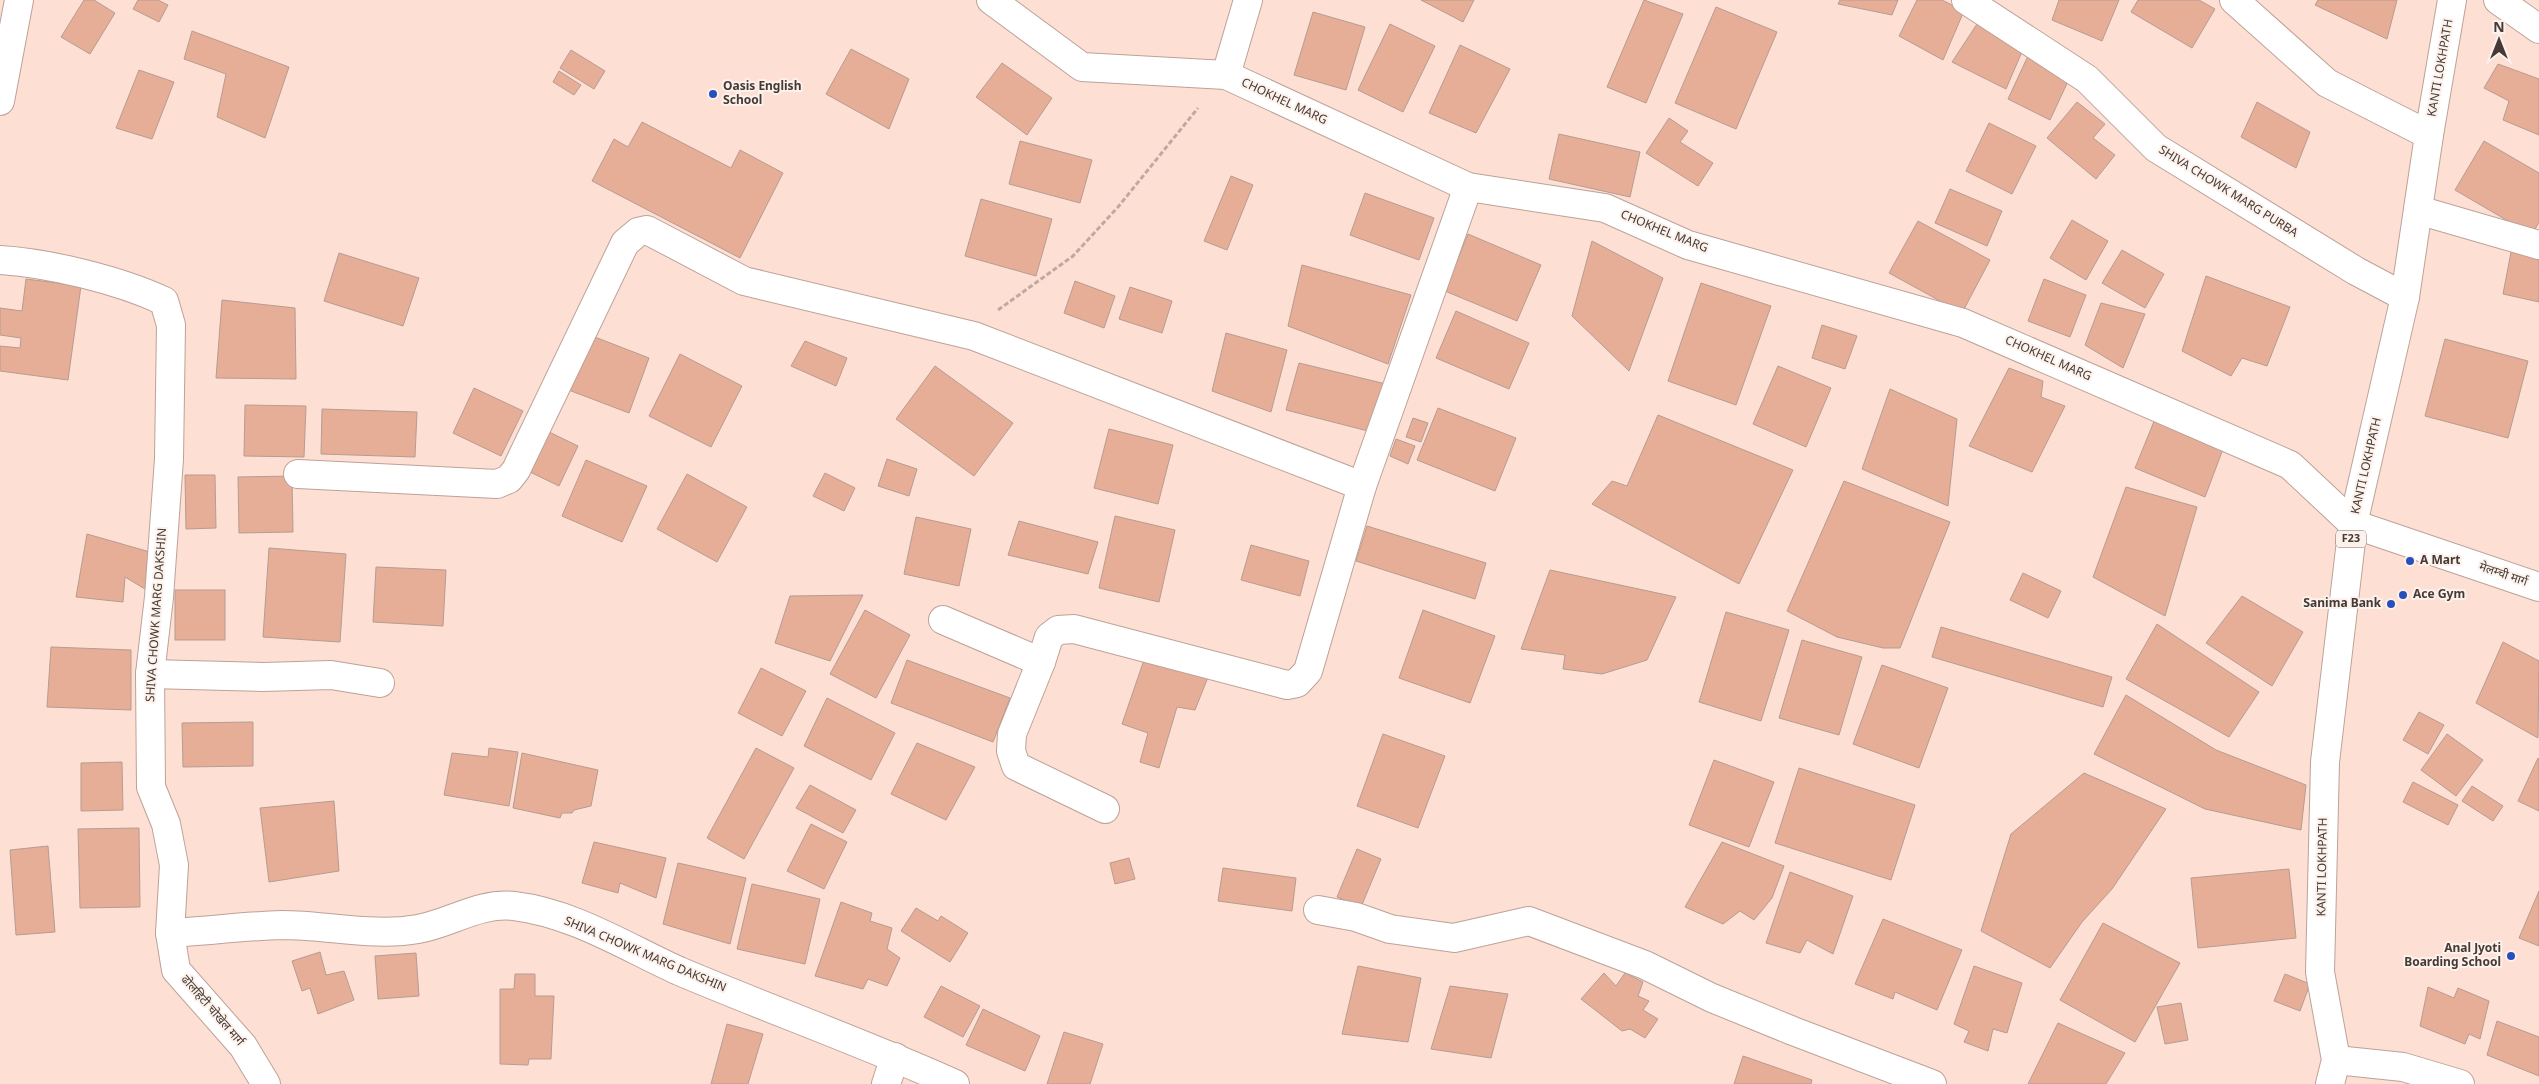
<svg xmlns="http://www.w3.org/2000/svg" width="2539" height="1084" font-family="Georgia,'Noto Sans Devanagari',serif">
	<rect width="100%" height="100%" fill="#fddfd4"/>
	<g fill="#e6ad97" stroke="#b79c92">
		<path d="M84,0h10l21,13 -25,41 -29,-17z"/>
		<path d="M138,0h20l10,5 -9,17 -26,-13z"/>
		<path d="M1421,0h53l-11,22z"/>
		<path d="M1644,0l39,14 -37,89 -39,-16z"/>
		<path d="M1840,0h58l-6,15 -54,-11z"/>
		<path d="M1917,0h25l22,11 -21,49 -44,-24z"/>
		<path d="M2059,0h60l-17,41 -50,-21z"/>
		<path d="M2138,0h61l16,9 -23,39 -61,-36z"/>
		<path d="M2318,0h79l-10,39 -72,-34z"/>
		<path d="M1716,7l61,25 -41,97 -61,-26z"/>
		<path d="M1313,12l52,15 -19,63 -52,-15z"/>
		<path d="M1390,24l45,22 -32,66 -45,-22z"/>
		<path d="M1977,24l47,23 -18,42 -54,-27z"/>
		<path d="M192,31l97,36 -24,71 -48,-21 9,-43 -42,-15z"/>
		<path d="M1460,45l50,24 -34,64 -47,-20z"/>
		<path d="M851,49l58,30 -20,50 -63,-35z"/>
		<path d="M571,50l34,21 -11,18 -34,-21z"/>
		<path d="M2028,56l42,21 -20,43 -42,-21z"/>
		<path d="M1002,63l50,35 -25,37 -51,-38z"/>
		<path d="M2498,64l41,15v56l-36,-15 6,-19 -25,-13z"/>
		<path d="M139,70l35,12 -22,57 -36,-11z"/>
		<path d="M559,71l22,14 -7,10 -21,-13z"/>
		<path d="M2077,102l28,22 -12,14 22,17 -19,24 -49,-41z"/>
		<path d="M2257,102l53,30 -14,36 -55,-31z"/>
		<path d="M1669,118l19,13 -8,11 33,21 -15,23 -52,-33z"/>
		<path d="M642,122l89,46 9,-18 43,23 -43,85 -148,-77 22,-42 14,8z"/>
		<path d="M1989,123l47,23 -24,48 -46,-23z"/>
		<path d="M1559,134l81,18 -10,45 -81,-18z"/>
		<path d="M1020,141l72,19 -12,43 -71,-19z"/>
		<path d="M2484,141l55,32v49l-7,13 -77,-45z"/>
		<path d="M1231,176l22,9 -26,65 -23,-9z"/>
		<path d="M1950,189l52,22 -15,35 -52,-23z"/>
		<path d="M1365,193l69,25 -15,42 -69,-25z"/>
		<path d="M981,199l71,20 -16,57 -71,-20z"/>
		<path d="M2072,220l36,21 -22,39 -36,-22z"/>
		<path d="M1918,221l72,39 -28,53 -73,-40z"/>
		<path d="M1468,234l73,31 -24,56 -72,-30z"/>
		<path d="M1592,241l71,37 -34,93 -57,-55z"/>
		<path d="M2512,247l27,9v46l-36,-8z"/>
		<path d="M2122,250l42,24 -19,34 -43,-25z"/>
		<path d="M339,253l80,25 -16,48 -79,-25z"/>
		<path d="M1302,265l109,30 -23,69 -100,-38z"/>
		<path d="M2206,276l84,31 -23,59 -25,-8 -11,18 -49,-25z"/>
		<path d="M26,279l55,7 -13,94 -68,-9v-25l20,2 1,-10 -21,-3v-27l22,3z"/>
		<path d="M2044,279l42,16 -16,42 -42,-16z"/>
		<path d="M1075,281l40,15 -11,32 -40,-15z"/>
		<path d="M1701,283l70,23 -35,99 -68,-24z"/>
		<path d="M1130,287l42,14 -10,32 -43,-14z"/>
		<path d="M222,300l73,8 1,71 -80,-1z"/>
		<path d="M2101,303l44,11 -22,54 -38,-23z"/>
		<path d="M1456,311l73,32 -20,46 -73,-31z"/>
		<path d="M1822,325l35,11 -12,33 -33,-11z"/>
		<path d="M1226,333l61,17 -16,62 -59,-21z"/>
		<path d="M587,334l62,24 -20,55 -63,-24z"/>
		<path d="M2445,339l83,22 -20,77 -83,-22z"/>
		<path d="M805,341l42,17 -11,28 -45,-20z"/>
		<path d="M680,354l62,32 -31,61 -62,-31z"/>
		<path d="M1299,363l87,21 -18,47 -82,-21z"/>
		<path d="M935,366l78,57 -39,53 -78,-57z"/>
		<path d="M1778,366l53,22 -25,59 -53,-23z"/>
		<path d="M2009,368l34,13 -2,16 24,9 -33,66 -63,-26z"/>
		<path d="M474,388l49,23 -22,45 -48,-23z"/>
		<path d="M1890,389l67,30 -9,87 -86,-37z"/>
		<path d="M245,405l61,1 -2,51 -60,-1z"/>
		<path d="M1438,408l78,30 -21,53 -78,-31z"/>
		<path d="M322,409l95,3 -2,45 -94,-3z"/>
		<path d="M1658,415l135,55 -54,114 -147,-80 20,-23 15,5z"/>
		<path d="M1413,418l15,5 -7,19 -15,-5z"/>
		<path d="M2155,419l68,30 -18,48 -70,-29z"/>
		<path d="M1109,429l64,16 -15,59 -64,-16z"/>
		<path d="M547,431l31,15 -19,40 -31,-15z"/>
		<path d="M1396,439l19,7 -7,18 -18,-8z"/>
		<path d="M887,459l30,10 -8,27 -31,-10z"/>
		<path d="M586,460l61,26 -25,56 -60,-26z"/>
		<path d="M825,473l30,15 -11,23 -31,-15z"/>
		<path d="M687,474l60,33 -30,55 -60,-33z"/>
		<path d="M185,475h30l1,53 -30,1z"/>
		<path d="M292,476l1,56 -54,1 -1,-56z"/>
		<path d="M1844,481l106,41 -50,126h-17l-46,-11 -50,-26z"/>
		<path d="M2126,487l71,20 -32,109 -72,-39z"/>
		<path d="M1115,516l60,14 -16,72 -60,-14z"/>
		<path d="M916,517l55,12 -12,57 -55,-12z"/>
		<path d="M1019,521l79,21 -10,32 -80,-19z"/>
		<path d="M1367,526l119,37 -11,36 -119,-38z"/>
		<path d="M87,534l63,18 -5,37 -20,-12 -2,25 -47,-5z"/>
		<path d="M1251,545l58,16 -9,35 -59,-16z"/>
		<path d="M269,548l77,6 -6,88 -77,-5z"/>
		<path d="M376,567l70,3 -3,56 -70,-4z"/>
		<path d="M1550,570l126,27 -29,63 -45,14 -39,-5 2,-14 -44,-6z"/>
		<path d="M2023,573l38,18 -13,27 -38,-18z"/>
		<rect x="175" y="590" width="50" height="50"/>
		<path d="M863,595l-33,66 -55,-18 15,-47z"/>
		<path d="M2242,596l61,36 -31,54 -66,-43z"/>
		<path d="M865,610l45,25 -34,63 -46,-24z"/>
		<path d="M1423,610l72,26 -25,67 -71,-25z"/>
		<path d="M1726,612l63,18 -28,91 -62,-19z"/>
		<path d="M2157,624l102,68 -30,45 -103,-58z"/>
		<path d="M1941,627l171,50 -9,30 -171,-50z"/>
		<path d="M1802,640l60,17 -23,78 -60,-17z"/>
		<path d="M2503,642l36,19 -1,77 -62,-35z"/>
		<path d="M51,647l80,3v60l-84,-3z"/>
		<path d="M1145,657l67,10 -17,43 -18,-3 -18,61 -19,-6 8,-29 -26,-9z"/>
		<path d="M907,660l103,38 -17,44 -102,-39z"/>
		<path d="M1882,665l66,23 -29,80 -66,-24z"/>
		<path d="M761,668l45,23 -24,45 -44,-23z"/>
		<path d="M2126,695l90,55 90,35 -5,45 -96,-21 -111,-55z"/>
		<path d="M827,698l68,35 -24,47 -67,-34z"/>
		<path d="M2419,712l25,13 -16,29 -25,-14z"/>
		<path d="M253,722v44l-70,1 -1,-44z"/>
		<path d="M1383,734l62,22 -27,72 -61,-22z"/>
		<path d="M2447,734l36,26 -27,36 -35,-26z"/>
		<path d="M917,743l58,24 -29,53 -55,-26z"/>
		<path d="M489,748l29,4 -9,54 -65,-11 8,-42 36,4z"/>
		<path d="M756,748l38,20 -50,91 -37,-21z"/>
		<path d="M522,753l76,17 -7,36 -17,4 -2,3h-10l-2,5 -47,-10z"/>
		<path d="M2538,758l1,1v52l-21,-10z"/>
		<path d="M1714,760l60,22 -25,65 -60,-22z"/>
		<path d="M122,762l1,48 -42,1v-48z"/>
		<path d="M1799,768l116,37 -24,75 -116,-37z"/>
		<path d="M2084,773l82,36 -54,80 -30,33 -32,46 -69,-37 30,-97z"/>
		<path d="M2413,782l45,23 -10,20 -45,-23z"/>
		<path d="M810,785l46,25 -13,23 -47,-25z"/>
		<path d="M2472,786l31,20 -10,15 -31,-20z"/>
		<path d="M334,801l5,70 -70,11 -9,-74z"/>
		<path d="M811,824l36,18 -23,47 -37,-18z"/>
		<path d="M139,828l1,79 -60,1 -2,-79z"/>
		<path d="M594,842l72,16 -10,40 -36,-15 -2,10 -36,-10z"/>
		<path d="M1722,842l62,24 -12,32 -18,22 -14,-9 -17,13 -38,-17z"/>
		<path d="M48,846l7,86 -39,3 -6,-85z"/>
		<path d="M1357,849l24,10 -20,48 -24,-10z"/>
		<path d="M1129,858l6,21 -20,5 -5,-21z"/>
		<path d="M678,863l68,15 -16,66 -67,-20z"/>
		<path d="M1223,868l73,10 -4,33 -74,-10z"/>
		<path d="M2289,869l7,69 -98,10 -7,-70z"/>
		<path d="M1790,872l63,24 -20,58 -26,-14 -7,13 -34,-10z"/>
		<path d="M752,884l68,15 -15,65 -68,-15z"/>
		<path d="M2539,891v55l-20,-8z"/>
		<path d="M841,902l31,11 -2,8 22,7 -5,21 13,9 -13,28 -19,-7 -5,10 -48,-13z"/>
		<path d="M916,908l22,13 3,-5 27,17 -18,29 -49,-31z"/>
		<path d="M1883,919l79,31 -25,60 -42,-18 -2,7 -38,-15z"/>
		<path d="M2103,923l77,40 -45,79 -75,-42z"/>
		<path d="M320,952l6,23 18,-4 10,29 -36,14 -8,-26 -8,3 -10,-30z"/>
		<path d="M416,953l3,43 -41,3 -3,-43z"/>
		<path d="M1358,966l63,12 -13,64 -66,-8z"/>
		<path d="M1974,966l48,17 -15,50 -14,-4 -5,22 -24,-9 5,-11 -15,-7z"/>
		<path d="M1604,973l12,13 9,-13 18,9 -5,14 11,5 -6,9 15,9 -13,19 -15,-9 -8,2 -41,-32z"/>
		<path d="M515,974h20v22h19l-3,63h-22l-1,6 -28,-1v-75h14z"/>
		<path d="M2285,974l25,10 -10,27 -26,-10z"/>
		<path d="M941,986l39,20 -17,31 -39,-20z"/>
		<path d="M1450,986l58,8 -17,64 -60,-9z"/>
		<path d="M2428,987l26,11 4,-10 31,13 -9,38 -11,-5 -4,10 -45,-18z"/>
		<path d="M2181,1003l7,37 -23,4 -8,-37z"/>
		<path d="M983,1009l57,27 -15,35 -59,-26z"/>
		<path d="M2497,1021l42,16v39l-52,-21z"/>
		<path d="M2058,1023l67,30 -19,31h-78z"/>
		<path d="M727,1024l36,10 -15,50h-37z"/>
		<path d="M1064,1032l39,12 -13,40h-43z"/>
		<path d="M1743,1056l69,24 -1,4h-77z"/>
	</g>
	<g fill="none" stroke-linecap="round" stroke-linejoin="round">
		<defs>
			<g id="minor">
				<path d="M991,0l91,67 144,8 242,112 137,21 83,37 275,78 327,142 63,59"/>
				<path d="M1966,0l121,79 69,69 200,123 49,26"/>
				<path d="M2234,0l93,83 102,52"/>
				<path d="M2498,0l41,29"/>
				<path d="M1226,75l22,-75"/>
				<path d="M0,101l19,-101"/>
				<path d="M2418,210l121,35"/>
				<path d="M0,260c49,3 119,20 164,41l7,24 -2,134 -10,138 -9,77 1,113 15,37 8,41 -4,68c37,-2 75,-7 112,-8 45,0 92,12 136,4 33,-6 62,-27 96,-23 59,7 112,41 165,65 92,39 185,72 276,113"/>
				<path d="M298,474l199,10 12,-5 7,-9 109,-227 13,-11 9,-2 97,51 230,55 388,150"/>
				<path d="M943,620l98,42"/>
				<path d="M150,674l113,3 68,-2 49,8"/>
				<path d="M1105,809l-89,-43 -5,-15 1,-17 29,-72 8,-25 9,-7 16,-1 213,56 10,-2 11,-12 54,-185 106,-299"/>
				<path d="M1318,910l38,7 34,12 64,9 75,-17 116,44 67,33 81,33 139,53"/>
				<path d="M170,933l6,37 67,76 23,38"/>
				<path d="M2336,1060l67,7 57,17"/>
				<path d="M886,1084l9,-27"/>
			</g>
			<g id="major">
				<path d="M2353,524l186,63"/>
				<path d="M2330,1084l6,-24 -16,-88 5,-210 28,-238 52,-227 24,-162 23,-135"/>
			</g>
		</defs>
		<use href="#minor" stroke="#bda298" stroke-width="30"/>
		<use href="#major" stroke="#bda298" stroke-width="30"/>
		<path stroke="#c1a9a0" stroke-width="3" stroke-dasharray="5 2.5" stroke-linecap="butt" d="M998,310l75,-54 45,-49 80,-99"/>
		<use href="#minor" stroke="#fff" stroke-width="28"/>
		<use href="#major" stroke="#fff" stroke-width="28"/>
	</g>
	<g fill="#284fbe" stroke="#fdf1ec" stroke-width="2">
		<circle cx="713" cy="94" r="5"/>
		<circle cx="2410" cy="561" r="5"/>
		<circle cx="2403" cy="595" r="5"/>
		<circle cx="2391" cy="604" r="5"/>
		<circle cx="2511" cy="956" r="5"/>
	</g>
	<g text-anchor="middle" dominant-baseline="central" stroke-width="4" stroke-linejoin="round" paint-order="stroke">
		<rect fill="#fdf1ec" stroke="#7c716c" stroke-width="1" x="2336" y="530.5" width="30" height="17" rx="4"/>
		<g font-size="11" font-weight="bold" fill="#453a35">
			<text x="2351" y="539">F23</text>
		</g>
		<g font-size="12" fill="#453a35" stroke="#fdf1ec">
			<text transform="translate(2441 68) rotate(-80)">KANTI LOKHPATH</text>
			<text transform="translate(1284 102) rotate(25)">CHOKHEL MARG</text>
			<text transform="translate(2228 192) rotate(32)">SHIVA CHOWK MARG PURBA</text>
			<text transform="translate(1664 232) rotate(22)">CHOKHEL MARG</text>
			<text transform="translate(2048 359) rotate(24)">CHOKHEL MARG</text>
			<text transform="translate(2367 466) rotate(-77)">KANTI LOKHPATH</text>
			<text transform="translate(2503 575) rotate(19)">मेलम्ची मार्ग</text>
			<text transform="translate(157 615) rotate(-86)">SHIVA CHOWK MARG DAKSHIN</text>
			<text transform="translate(2323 867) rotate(-89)">KANTI LOKHPATH</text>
			<text transform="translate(645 955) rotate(23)">SHIVA CHOWK MARG DAKSHIN</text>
			<text transform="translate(212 1011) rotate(49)">ढोलहिटी चोखेल मार्ग</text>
		</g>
		<g font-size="12" font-weight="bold" fill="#453a35" stroke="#fdf1ec" text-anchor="start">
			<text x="723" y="87">Oasis English<tspan x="723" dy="14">School</tspan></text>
			<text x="2420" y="561">A Mart</text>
			<text x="2413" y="595">Ace Gym</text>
			<text x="2381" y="604" text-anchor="end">Sanima Bank</text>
			<text x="2501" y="949" text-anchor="end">Anal Jyoti<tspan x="2501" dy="14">Boarding School</tspan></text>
		</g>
	</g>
	<g transform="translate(2499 40)" stroke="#fdf1ec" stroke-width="4" paint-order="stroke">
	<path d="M0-4L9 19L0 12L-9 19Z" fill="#453a35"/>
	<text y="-8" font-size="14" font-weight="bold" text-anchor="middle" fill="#453a35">N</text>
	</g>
</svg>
